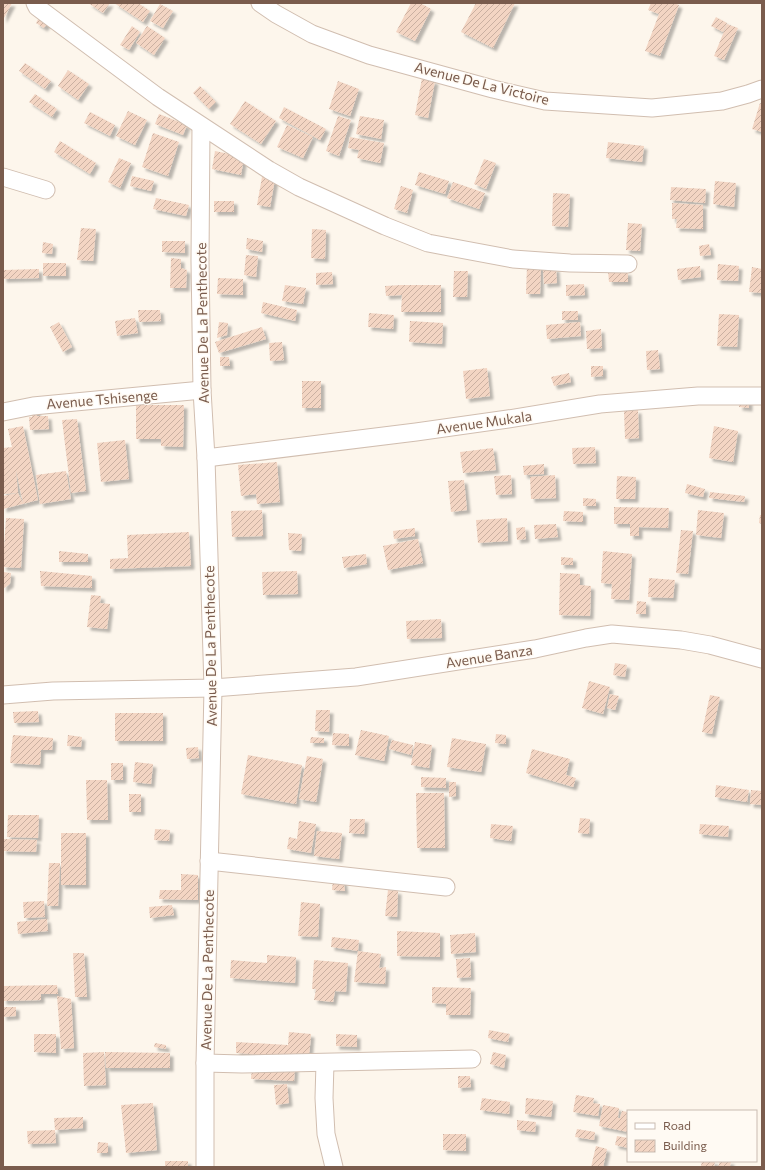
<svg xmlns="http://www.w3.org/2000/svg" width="765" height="1170" font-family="Commissioner,sans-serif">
	<defs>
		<pattern id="building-hatch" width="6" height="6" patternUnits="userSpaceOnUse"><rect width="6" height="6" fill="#f3d5c3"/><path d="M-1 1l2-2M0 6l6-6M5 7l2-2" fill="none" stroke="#cab0a1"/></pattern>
		<filter id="shadow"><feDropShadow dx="3.5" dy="3.5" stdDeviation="1" flood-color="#0004"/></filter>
	</defs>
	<rect width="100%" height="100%" fill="#fdf6ec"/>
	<g fill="url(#building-hatch)" fill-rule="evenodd" filter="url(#shadow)">
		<path d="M3,3h9l-9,17z"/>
		<path d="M88,3h22l-7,10z"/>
		<path d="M114,3h24l12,8 -7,11z"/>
		<path d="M411,3h9l11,6 -16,32 -19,-9z"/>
		<path d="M476,3h39l-22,45 -32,-16z"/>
		<path d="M651,3h23l5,2 -19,51 -15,-5 14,-37 -11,-4z"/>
		<path d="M160,4l13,7 -10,17 -13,-7z"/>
		<path d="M40,16l9,5 -5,7 -8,-5z"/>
		<path d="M716,17l11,6 -4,9 -12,-6z"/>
		<path d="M727,24l11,4 -14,32 -10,-4z"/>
		<path d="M132,26l8,6 -11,18 -9,-5z"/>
		<path d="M147,26l18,12 -11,17 -18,-12z"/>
		<path d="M25,63l26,18 -6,8 -26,-18z"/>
		<path d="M68,70l21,14 -11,16 -20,-14z"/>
		<path d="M422,78l13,3 -7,37 -13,-3z"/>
		<path d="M338,81l21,8 -9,27 -21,-7z"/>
		<path d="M200,86l16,16 -7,7 -16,-16z"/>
		<path d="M35,94l22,15 -5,8 -23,-15z"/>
		<path d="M245,101l31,20 -15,23 -31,-20z"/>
		<path d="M760,103l2,1v28l-10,-3z"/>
		<path d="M284,107l42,22 -6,11 -41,-22z"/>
		<path d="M128,111l19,9 -12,25 -19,-9z"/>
		<path d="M90,112l25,13 -5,11 -26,-13z"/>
		<path d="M159,114l28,11 -4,10 -28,-11z"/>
		<path d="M338,116l13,4 -12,36 -13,-5z"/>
		<path d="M360,116l24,4 -3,19 -25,-5z"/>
		<path d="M287,125l26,12 -10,21 -26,-11z"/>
		<path d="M153,133l26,9 -11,34 -26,-9z"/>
		<path d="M350,137l34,6 -4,20 -23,-5 2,-8 -11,-2z"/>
		<path d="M60,141l36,22 -6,11 -36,-22z"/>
		<path d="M608,142l36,4 -2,16 -36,-4z"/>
		<path d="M215,151l29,6 -3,18 -29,-6z"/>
		<path d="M119,158l12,5 -11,25 -12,-6z"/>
		<path d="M484,159l12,4 -10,26 -12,-5z"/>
		<path d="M419,172l30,9 -4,13 -30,-9z"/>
		<path d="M132,176l22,5 -3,10 -21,-5z"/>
		<path d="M262,177l13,2 -5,28 -13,-2z"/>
		<path d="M715,181l21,2 -2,24 -21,-3z"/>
		<path d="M453,182l32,11 -6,16 -32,-11z"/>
		<path d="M401,186l12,4 -6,23 -13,-4z"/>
		<path d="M671,187l35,2 -1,14 -35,-3z"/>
		<path d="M553,193l17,1 -2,33 -16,-1z"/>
		<path d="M156,198l33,7 -3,11 -33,-7z"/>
		<rect x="214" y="201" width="20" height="11"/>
		<path d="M672,203l31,2v24l-27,-1 1,-9h-5z"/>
		<path d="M628,223l14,1 -2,27 -14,-1z"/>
		<path d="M81,228l15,1 -3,32 -16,-1z"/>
		<path d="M312,229l14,1 -1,29 -14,-1z"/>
		<path d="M247,238l16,3 -1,11 -16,-3z"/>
		<path d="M162,241h23v12l-23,-1z"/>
		<path d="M43,242l10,2 -1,10 -10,-1z"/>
		<path d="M709,244l2,11 -11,1 -1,-10z"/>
		<path d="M246,255l12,1 -2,21 -12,-2z"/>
		<path d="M171,258l10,1v9l6,2 -1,18h-16z"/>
		<rect x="43" y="263" width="23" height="13"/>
		<path d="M718,264l21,2 -1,15 -21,-1z"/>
		<path d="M527,265h14l-1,29h-14z"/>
		<path d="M700,266l1,11 -23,3 -1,-11z"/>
		<path d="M752,267l10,2v24l-13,-1z"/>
		<path d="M556,268l1,15 -13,1 -1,-15z"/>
		<path d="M39,269v9l-36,1v-9z"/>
		<path d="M454,271h14l-1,26h-14z"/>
		<path d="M608,271l20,1v10h-19z"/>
		<path d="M332,272l1,12 -17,1v-12z"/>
		<path d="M218,278l25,1v16l-26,-1z"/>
		<path d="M584,284l1,11 -19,1v-11z"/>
		<path d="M285,285l21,3 -3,16 -21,-3z"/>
		<path d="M401,285h40v27h-40l1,-17 -16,1 -1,-10z"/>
		<path d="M263,302l34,8 -2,11 -34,-8z"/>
		<path d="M138,310h22l1,11 -22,1z"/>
		<rect x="562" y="311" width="16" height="9"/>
		<path d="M369,313l25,2 -1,14 -25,-2z"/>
		<path d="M719,314l20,1 -2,32 -20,-1z"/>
		<path d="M135,318l3,15 -21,3 -2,-15z"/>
		<path d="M410,321l33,2 -1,21 -33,-2z"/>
		<path d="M59,322l13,25 -9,5 -13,-25z"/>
		<path d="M219,322l9,1 -1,12 -10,3z"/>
		<path d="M580,322l1,14 -34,3 -1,-14z"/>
		<path d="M262,327l4,12 -47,14 -4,-11z"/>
		<path d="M601,329l1,19 -15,1 -1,-18z"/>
		<path d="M282,342l2,18 -14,1 -1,-18z"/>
		<path d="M658,350l2,19 -13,1 -1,-19z"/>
		<path d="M220,357h9l1,9h-10z"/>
		<path d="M591,366h12v10l-12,1z"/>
		<path d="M487,368l3,28 -24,3 -3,-28z"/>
		<path d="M569,373l2,9 -17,4 -3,-9z"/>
		<rect x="302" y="381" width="19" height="27"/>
		<path d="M740,399h9v9l-10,-1z"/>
		<path d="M136,405h48l-1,42 -22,-1v-7h-25z"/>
		<path d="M32,409h5v7h11l1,13 -19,1 -1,-13h3z"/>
		<path d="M638,410l1,28 -14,1 -1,-28z"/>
		<path d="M77,419l9,72 -15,2 -9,-73z"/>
		<path d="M23,426l15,74 -35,9v-13l15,-3 -15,1v-46l9,-1 -4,-18zM16,470l7,33 -5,-10z"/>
		<path d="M714,426l24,5 -5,31 -24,-4z"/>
		<path d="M125,440l4,39 -28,3 -4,-39z"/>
		<path d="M595,447l1,16 -23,1 -1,-16z"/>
		<path d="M493,448l3,22 -33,3 -3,-21z"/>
		<path d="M277,462l3,40 -23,2 -1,-10 -15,2 -3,-31z"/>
		<path d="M544,464v10l-20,1 -1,-9z"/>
		<path d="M66,471l5,28 -31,5 -4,-29z"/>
		<path d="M511,475l1,19 -16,1 -2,-19z"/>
		<path d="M555,475l1,23 -25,1 -1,-22z"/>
		<path d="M617,476l19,1 -1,22h-19z"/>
		<path d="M464,480l3,30 -16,2 -3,-31z"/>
		<path d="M687,484l18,5 -2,8 -18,-4z"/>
		<path d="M710,492l35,4 -1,6 -35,-4z"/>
		<path d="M583,498l13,1v7h-13z"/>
		<path d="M614,507l55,1 -1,20 -29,-1v9h-9v-12h-16z"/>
		<path d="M262,510l1,26 -31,1 -1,-26z"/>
		<path d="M698,510l26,3 -3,25 -25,-3z"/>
		<path d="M564,511l19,1v10l-20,-1z"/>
		<path d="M760,515h2v9l-3,-1z"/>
		<path d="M6,518l18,1 -3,49 -18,-1v-20h1z"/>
		<path d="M507,518l1,23 -30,2 -2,-23z"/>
		<path d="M556,524l2,13 -23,2 -1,-14z"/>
		<path d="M525,527l1,12 -9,1 -1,-12z"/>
		<path d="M415,528v8l-21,3 -1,-8z"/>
		<path d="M681,530l12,1 -5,43 -12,-1z"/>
		<path d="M189,532l2,34 -81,3v-10l18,-1 -1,-23z"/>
		<path d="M288,533l14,1 -1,17 -12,-1z"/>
		<path d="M418,539l5,24 -35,7 -5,-24z"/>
		<path d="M59,551l29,3v8h-29z"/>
		<path d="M603,551l29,3 -3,46 -18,-1 1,-15 -11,-1z"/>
		<path d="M366,554l1,10 -23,4 -2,-11z"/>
		<path d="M561,557l12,1v7h-12z"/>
		<path d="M40,571l52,5v12l-51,-2z"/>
		<path d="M297,571l1,23 -35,1 -1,-23z"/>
		<path d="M3,572l8,1 -1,11 -7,5z"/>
		<path d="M560,573l20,1v11l11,1 -1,30 -31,-1z"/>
		<path d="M649,578l26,2 -2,18 -25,-1z"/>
		<path d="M91,595l10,1 -1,7 10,1 -3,25 -20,-2z"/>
		<path d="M637,601l9,1v12h-10z"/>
		<path d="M441,619l1,19 -35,1 -1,-18z"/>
		<path d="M615,663l12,2 -2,12 -12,-2z"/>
		<path d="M589,681l21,6 -7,27 -21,-6z"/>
		<path d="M610,694l9,2 -4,14 -8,-2z"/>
		<path d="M710,695l10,2 -8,37 -10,-2z"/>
		<path d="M316,710h14l-1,22 -14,-1z"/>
		<path d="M38,711l1,11 -25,1 -1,-11z"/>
		<rect x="115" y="713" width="48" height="28"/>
		<path d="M361,730l28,6 -5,25 -29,-6z"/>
		<path d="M333,733l16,1v12l-17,-1z"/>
		<path d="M496,734l10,1v9l-11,-1z"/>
		<path d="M13,735l40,3 -1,12h-11l-1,15 -30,-2z"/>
		<path d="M68,735l14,2 -1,10 -14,-1z"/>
		<path d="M311,737l13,1v5h-14z"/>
		<path d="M452,738l34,6 -5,28 -34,-5z"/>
		<path d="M392,740l21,5 -2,10 -22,-6z"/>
		<path d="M415,742l17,3 -3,23 -18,-3z"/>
		<path d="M198,747l1,11 -12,1 -1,-11z"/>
		<path d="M532,749l38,10 -4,16 10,3 -3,9 -47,-14z"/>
		<path d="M248,755l54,10 -6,39 -55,-10z"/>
		<path d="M307,756l16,3 -7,43 -17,-3z"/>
		<path d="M135,762l18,2 -2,20 -18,-2z"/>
		<rect x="111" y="763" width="12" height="17"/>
		<path d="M421,777l25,1v10l-25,-1z"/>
		<path d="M86,780h21l1,40h-21z"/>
		<path d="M449,782h7v14l-7,1z"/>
		<path d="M716,785l33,5 -2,12 -32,-5z"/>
		<path d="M751,790l11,1v14l-12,-1z"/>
		<path d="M416,793h28l1,55h-28z"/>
		<rect x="129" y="794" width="12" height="18"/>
		<path d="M8,815h31l-1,23 -31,-1z"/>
		<path d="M580,818l10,1 -1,15 -11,-1z"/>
		<path d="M350,819h15l-1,15 -15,-1z"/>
		<path d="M299,821l17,3 -5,29 -24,-4 2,-12 8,2z"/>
		<path d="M491,824l22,2 -2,15 -21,-3z"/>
		<path d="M700,824l29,2 -1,11 -29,-3z"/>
		<path d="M155,829l15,1 -1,11 -15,-1z"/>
		<path d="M317,831l25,2 -3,26 -25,-3z"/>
		<rect x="61" y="833" width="25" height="52"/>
		<path d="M3,839l34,1 -1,12 -33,-1z"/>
		<path d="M49,863h11l-2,43h-11z"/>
		<path d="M181,874l17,1v25l-39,-1 1,-9h21z"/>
		<path d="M333,878h10l2,13 -13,-1z"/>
		<path d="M388,890l10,1 -1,26 -12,-1z"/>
		<path d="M44,901l1,16 -21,1 -1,-16z"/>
		<path d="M301,902l19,2 -2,33 -20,-1z"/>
		<path d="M172,905l2,10 -24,3 -1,-11z"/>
		<path d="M47,919l1,12 -30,3 -1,-12z"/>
		<path d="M397,931l43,2v24l-43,-1z"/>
		<path d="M475,933l1,19 -25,2 -1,-19z"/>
		<path d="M332,937l27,3 -1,11 23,3 -2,14 7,-1 -1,17 -31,-2 4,-31 -27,-4z"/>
		<path d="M73,953h11l3,44h-12z"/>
		<path d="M267,955l29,2 -1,26 -65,-5 1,-18 36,3z"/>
		<path d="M470,958l1,19 -14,1 -1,-19z"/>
		<path d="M314,960l34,3 -2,29 -11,-1 -2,11 -19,-2 2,-11h-4z"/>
		<path d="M57,985l1,9h-17v6l-38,1v-15z"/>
		<path d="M432,987l39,1 -1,27h-24v-11l-14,-1z"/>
		<path d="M57,996l14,3 3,49 -13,1z"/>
		<path d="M3,1007h13v9l-13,1z"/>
		<path d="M489,1030l21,4 -2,8 -20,-4z"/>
		<path d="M289,1032l22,2 -2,24 -73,-5v-11l52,3z"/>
		<path d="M34,1034h22v19l-22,-1z"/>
		<path d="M336,1034l21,1v12l-21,-1z"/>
		<path d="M155,1043l11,2v4l-12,-2z"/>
		<path d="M104,1052l2,33 -22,1 -1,-33z"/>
		<path d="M105,1052l65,1v15h-64z"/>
		<path d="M493,1052l13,3 -2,13 -14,-4z"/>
		<path d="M252,1065l43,2 -1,14 -43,-2z"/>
		<path d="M458,1076h12l1,11 -13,1z"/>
		<path d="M287,1084l2,19 -13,2 -2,-20z"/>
		<path d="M576,1095l18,3 -1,5 7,1 -2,12 -25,-4z"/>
		<path d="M482,1098l28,4 -1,12 -29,-4z"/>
		<path d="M526,1098l27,3 -2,16 -26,-3z"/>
		<path d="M153,1103l4,47 -31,3 -5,-48z"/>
		<path d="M603,1105l16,3 -1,10h2l2,-7 6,1v20l-29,-6z"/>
		<path d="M83,1117v11l-28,2 -1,-12z"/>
		<path d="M517,1120l19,2 -1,10 -18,-2z"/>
		<path d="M577,1129l18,3 -1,8 -19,-3z"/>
		<path d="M55,1130l1,13 -28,1 -1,-13z"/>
		<path d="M443,1134h23v17l-23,-1z"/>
		<path d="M617,1136l11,2v10l-13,-3z"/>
		<path d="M98,1142l10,1v10h-11z"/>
		<path d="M596,1146l11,3 -4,18h-12z"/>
		<rect x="165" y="1161" width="23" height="6"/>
		<path d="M702,1161h13l-1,6 -13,-1z"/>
		<path d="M720,1161h11l-1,6h-12z"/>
	</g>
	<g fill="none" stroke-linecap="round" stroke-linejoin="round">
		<defs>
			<g id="street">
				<path d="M35,3l2,4 8,6 113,84 111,73 30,17 86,39 43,17 85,16 57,4 58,1"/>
				<path d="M260,3l16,11 36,20 57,21 124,34 52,12 107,7 70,-7 26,-7 14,-5"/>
				<path d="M201,126l-1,135 2,129 4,68 7,230 -8,375v104"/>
				<path d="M3,177l43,13"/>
				<path d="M3,412l30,-6 169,-16"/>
				<path d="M206,458l210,-26 92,-13 92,-15 98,-8h64"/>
				<path d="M3,695l50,-4 160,-3 143,-11 179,-28 51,-11 26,-4 69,6 29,5 52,14"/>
				<path d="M209,861l237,26"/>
				<path d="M205,1063l37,1 230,-5"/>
				<path d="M325,1063l-1,35 2,36 8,33"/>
			</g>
		</defs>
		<use href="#street" stroke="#d1beb0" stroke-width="19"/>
		<use href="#street" stroke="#fff" stroke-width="17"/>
	</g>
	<g text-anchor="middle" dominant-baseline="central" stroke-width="3" stroke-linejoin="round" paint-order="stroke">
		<g font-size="14" fill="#7a5c4d" stroke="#fffaf3">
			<text transform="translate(482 83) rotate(14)">Avenue De La Victoire</text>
			<text transform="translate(202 323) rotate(-91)">Avenue De La Penthecote</text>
			<text transform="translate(102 399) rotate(-5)">Avenue Tshisenge</text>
			<text transform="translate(484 422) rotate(-8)">Avenue Mukala</text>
			<text transform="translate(210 646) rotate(-91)">Avenue De La Penthecote</text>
			<text transform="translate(489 656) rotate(-9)">Avenue Banza</text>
			<text transform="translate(207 970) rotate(-89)">Avenue De La Penthecote</text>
		</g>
	</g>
	<rect width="765" height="1170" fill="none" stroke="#7a5c4d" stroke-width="8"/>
	<rect x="627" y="1110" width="130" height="52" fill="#fffaf3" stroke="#cabbb1"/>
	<rect x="635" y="1123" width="20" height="6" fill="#ffffff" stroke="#cabbb1"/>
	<text x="663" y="1130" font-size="12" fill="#7a5c4d">Road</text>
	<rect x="635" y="1140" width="20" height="12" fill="url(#building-hatch)" stroke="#cabbb1"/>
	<text x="663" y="1150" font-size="12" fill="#7a5c4d">Building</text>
</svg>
